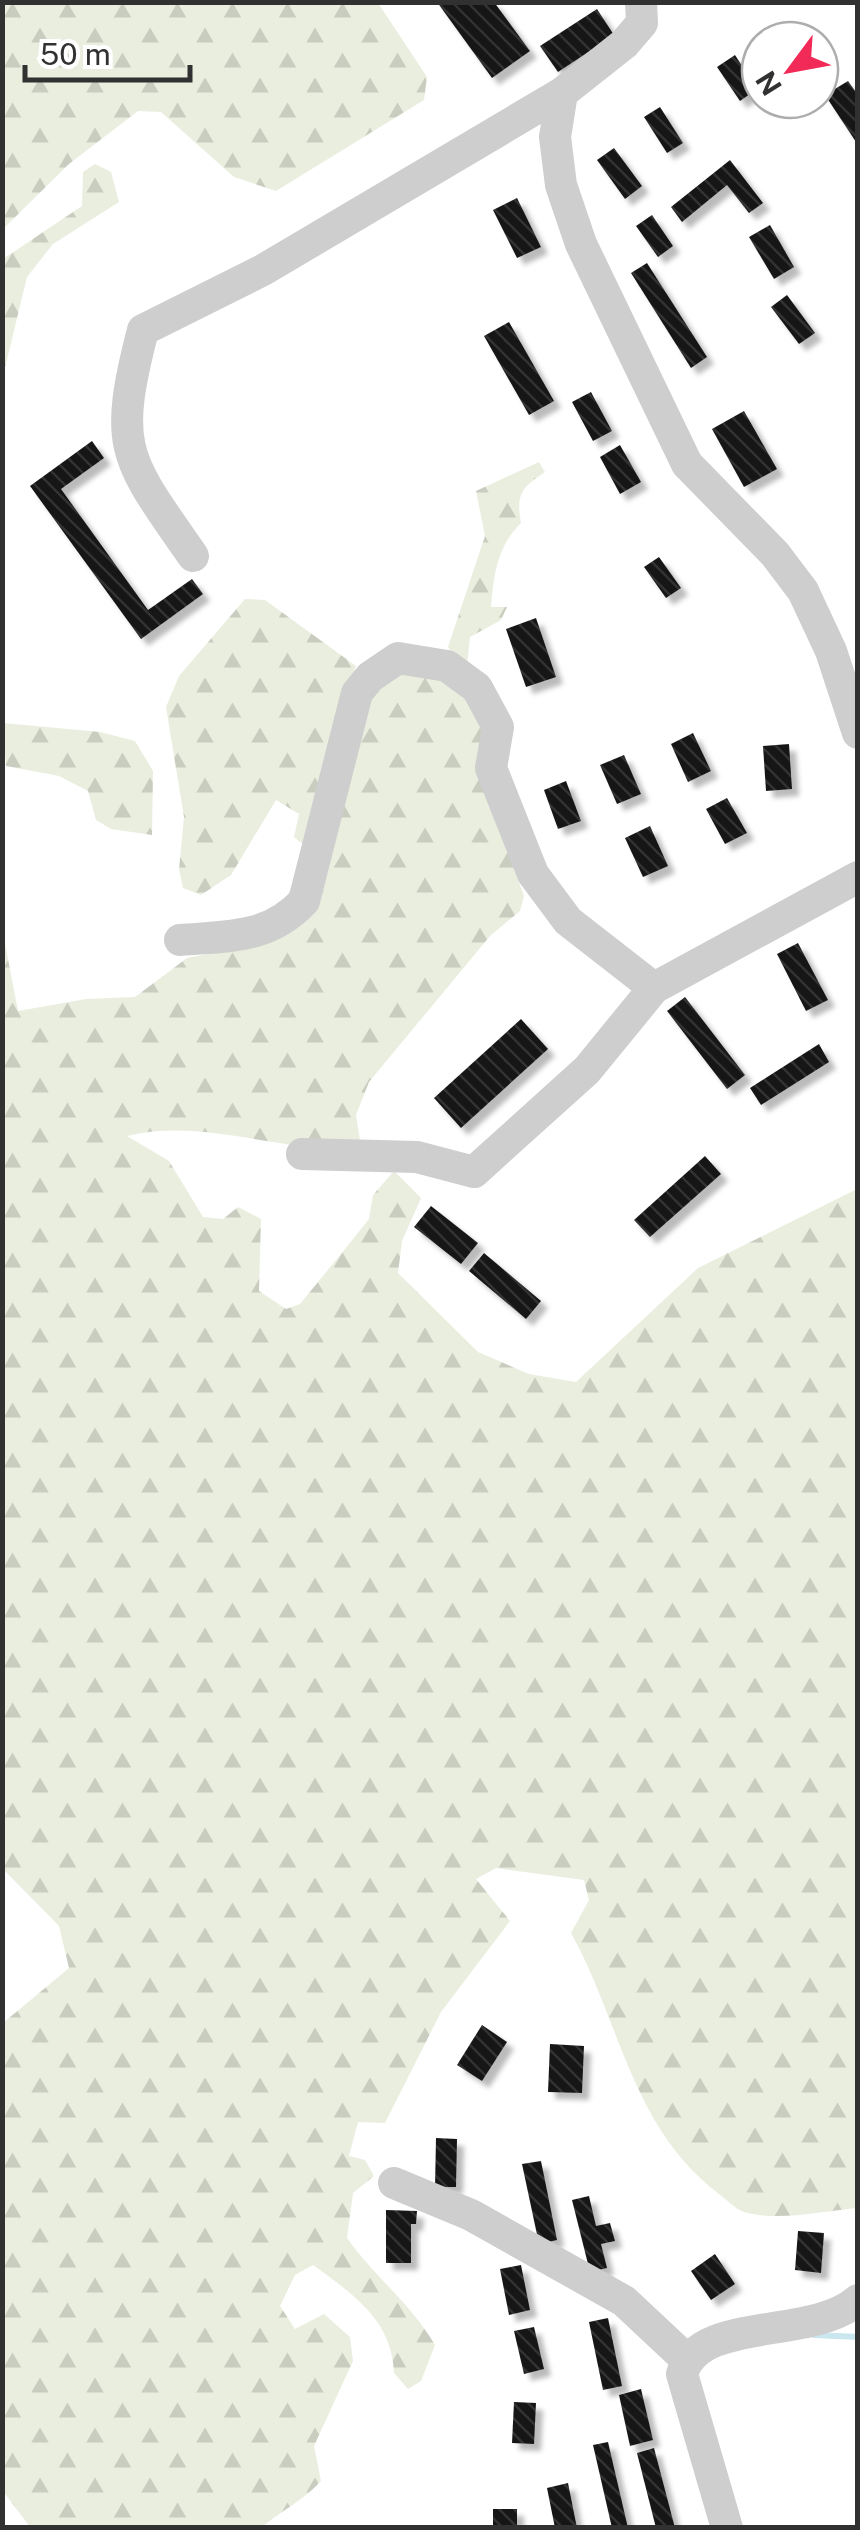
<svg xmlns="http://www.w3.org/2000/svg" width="860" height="2530" font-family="'Public Sans',sans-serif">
	<defs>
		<pattern id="forest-firs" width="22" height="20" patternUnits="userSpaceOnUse" patternTransform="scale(2.5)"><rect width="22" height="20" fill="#eaeedf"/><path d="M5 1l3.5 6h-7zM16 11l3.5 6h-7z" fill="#c9cdc0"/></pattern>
		<pattern id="building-back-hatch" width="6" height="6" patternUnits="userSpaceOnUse" patternTransform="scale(2.5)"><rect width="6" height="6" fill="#181818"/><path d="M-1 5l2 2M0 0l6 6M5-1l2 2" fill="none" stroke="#313131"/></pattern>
		<filter id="shadow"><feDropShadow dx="7" dy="7" stdDeviation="2.5" flood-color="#0004"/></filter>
	</defs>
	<rect width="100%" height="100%" fill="#fff"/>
	<g fill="url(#forest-firs)">
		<path d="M3,2l375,1 49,74 -3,23 -148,91 -42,-14 -73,-65 -23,-1 -69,53 -66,65z"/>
		<path d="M95,164l16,8 8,30 -66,42 -26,33 -24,99v-117l79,-53 1,-34z"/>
		<path d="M539,462l6,10c-24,16 -29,22 -24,51 -24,24 -27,50 -30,84h16l-6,13 -31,17 -3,29 -11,-6 -8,-13 37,-111 -9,-45z"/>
		<path d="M245,599l20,1 91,66 -24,61 -24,121 -14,-11 5,-23 -23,-14 -45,75 -30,20 -18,-7 -4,-19 5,-52 -18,-110 13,-31z"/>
		<path d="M430,671l50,35 15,110 29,80 -4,15 -30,25 -121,146 -13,33 5,32c-78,8 -156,-30 -234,-11l42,25 34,56 20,2 15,-12 23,12 -2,72 27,18 14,-5 45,-55 24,-30 4,-24 21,-24 27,27 -19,43 -4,32 80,79 51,22 47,8 122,-114 159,-79v1019c-34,3 -80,14 -113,4 -9,-3 -18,-13 -25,-18 -88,-67 -98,-171 -148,-261l18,-33 -5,-20 -88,-12 -20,11 34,42 -69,91 -56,111 -27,-1 -9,34 16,4 9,16 -21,17 -6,45c27,38 64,66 88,107l-14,36 -13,8 -14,-16c-2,-53 -40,-78 -81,-108l-18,10 -15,31 15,23 29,-15 26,23 3,24 -39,85 7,35c-18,20 -39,29 -59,46h-232l-27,-36v-468l66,-55 -10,-42 -56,-57 -1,-941 16,83 68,-12 49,-2 52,-39 83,-16 94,-243 31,-26z"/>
		<path d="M3,723l97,9 35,9 18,30 -1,64 -41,-6 -15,-9 -8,-29 -29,-15 -53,-10z"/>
	</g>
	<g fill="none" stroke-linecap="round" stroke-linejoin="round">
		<path stroke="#cae6ef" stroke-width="6" d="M814,2335l44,2"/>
	</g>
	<g fill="url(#building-back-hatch)" filter="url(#shadow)">
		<path d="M437,2h57l36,49 -38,27z"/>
		<path d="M597,9l17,26 -56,37 -18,-26z"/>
		<path d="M735,55l22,34 -17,12 -23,-34z"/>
		<path d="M848,81l10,14v50l-33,-50z"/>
		<path d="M660,107l23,36 -16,10 -23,-36z"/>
		<path d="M614,148l28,38 -17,13 -28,-39z"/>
		<path d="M730,160l33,43 -14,10 -22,-28 -45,37 -11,-15z"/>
		<path d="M517,198l24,49 -24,11 -24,-48z"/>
		<path d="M652,215l21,31 -15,11 -22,-31z"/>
		<path d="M770,225l24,42 -20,12 -25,-42z"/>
		<path d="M647,263l60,94 -16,11 -60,-95z"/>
		<path d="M787,295l28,38 -16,11 -28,-37z"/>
		<path d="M509,322l45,79 -25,14 -45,-79z"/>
		<path d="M591,392l21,39 -19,10 -21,-39z"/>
		<path d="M744,411l33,58 -33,18 -32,-58z"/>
		<path d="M92,441l12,17 -43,31 87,121 44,-31 11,15 -62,45 -111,-153z"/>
		<path d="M620,445l21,37 -21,12 -20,-37z"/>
		<path d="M659,557l22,31 -15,10 -22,-31z"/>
		<path d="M536,618l20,59 -30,10 -20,-58z"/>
		<path d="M693,733l18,38 -23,11 -17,-38z"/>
		<path d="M789,744l3,45 -26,2 -3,-45z"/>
		<path d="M624,755l17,39 -24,10 -17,-39z"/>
		<path d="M566,781l15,40 -23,8 -14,-39z"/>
		<path d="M727,798l20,35 -22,11 -19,-35z"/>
		<path d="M650,826l18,40 -25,11 -18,-39z"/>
		<path d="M798,943l30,57 -22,11 -29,-57z"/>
		<path d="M685,997l60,78 -18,14 -60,-78z"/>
		<path d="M521,1019l27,30 -87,79 -27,-30z"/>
		<path d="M819,1044l10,18 -68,43 -11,-17z"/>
		<path d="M705,1156l16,18 -71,63 -16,-17z"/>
		<path d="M431,1206l47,37 -17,21 -47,-37z"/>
		<path d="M484,1253l57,48 -15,18 -57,-48z"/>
		<path d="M482,2025l25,17 -25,39 -25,-16z"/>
		<path d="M550,2044l34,2 -2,47 -34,-1z"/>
		<path d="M436,2138l21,1 -1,48h-21z"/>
		<path d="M541,2161l16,79 -18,4 -17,-80z"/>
		<path d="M589,2196l7,30 14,-3 5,18 -14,3 6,24 -17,4 -18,-72z"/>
		<path d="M386,2210l31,1 -1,13h-5v39h-25z"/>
		<path d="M798,2231l26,2 -3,40 -26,-3z"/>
		<path d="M715,2254l20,30 -24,16 -20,-29z"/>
		<path d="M521,2265l9,45 -21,5 -9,-46z"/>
		<path d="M608,2318l14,68 -19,4 -14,-68z"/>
		<path d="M534,2327l10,42 -20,5 -10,-43z"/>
		<path d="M641,2389l12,51 -23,6 -11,-51z"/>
		<path d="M514,2402l22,1 -2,41 -22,-1z"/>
		<path d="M608,2442l20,86h-16l-19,-83z"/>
		<path d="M654,2448l21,80h-19l-19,-75z"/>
		<path d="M568,2483l9,45h-22l-8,-40z"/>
		<rect x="493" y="2509" width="24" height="19"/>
	</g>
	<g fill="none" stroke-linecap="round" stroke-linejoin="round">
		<g stroke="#cecece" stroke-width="32">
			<path d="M641,2l1,21 -18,21 -62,49 -7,44 6,48 20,59 106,220 88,90 28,37 28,60 27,82"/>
			<path d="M193,556c-68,-98 -81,-106 -50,-226l120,-60 299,-177"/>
			<path d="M180,940c48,-4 89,-1 124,-39l53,-208 13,-16 28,-19 49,8 30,22 21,39 -7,41 42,106 35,47 86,67 204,-111"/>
			<path d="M302,1154l115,3 57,15 113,-102 67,-82"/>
			<path d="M394,2183l77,32 153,86 63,59"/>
			<path d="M727,2528l-45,-154c17,-59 129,-33 176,-74"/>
		</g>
	</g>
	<rect width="860" height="2530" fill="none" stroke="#313131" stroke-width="10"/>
	<g transform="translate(790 70) rotate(238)"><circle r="48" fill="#ffffff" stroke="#adadad" stroke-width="2.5"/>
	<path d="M0-8L18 38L0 25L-18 38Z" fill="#f12a57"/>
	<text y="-15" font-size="28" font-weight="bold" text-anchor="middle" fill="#313131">N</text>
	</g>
	<path d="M25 65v15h165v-15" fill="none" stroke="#313131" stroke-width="5"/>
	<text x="40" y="65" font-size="30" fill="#313131" stroke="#ffffff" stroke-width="8" paint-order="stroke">50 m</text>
</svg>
